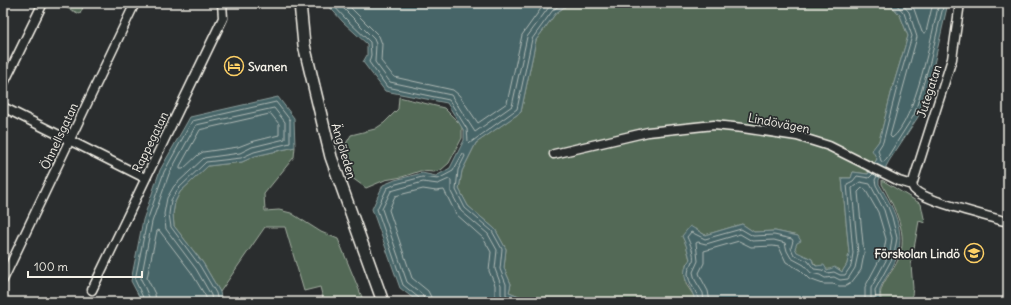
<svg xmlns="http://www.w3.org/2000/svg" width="1011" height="305" font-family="Delius,sans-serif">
	<rect width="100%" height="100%" fill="#2a2d2e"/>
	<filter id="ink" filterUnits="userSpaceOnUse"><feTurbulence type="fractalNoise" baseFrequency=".025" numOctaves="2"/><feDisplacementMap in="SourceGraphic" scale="8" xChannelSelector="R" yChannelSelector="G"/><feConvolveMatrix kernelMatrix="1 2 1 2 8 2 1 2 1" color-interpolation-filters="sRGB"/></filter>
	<g filter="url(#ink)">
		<g fill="#526957" stroke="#a3ada0">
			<path d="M56,3h29l-5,11z"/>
			<path d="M570,3h319l11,12 8,21 -15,50 -14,55 -6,9 4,9 -9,15 -15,-2 -2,6h-9l7,75 -2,11 -5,8 -3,-3c-10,1 -24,1 -27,-10l-15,-6 -2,-5 3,-12 -23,-5 -21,1 -12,-8 -37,11 -9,-6 -14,7 4,8 4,16 -4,4v20l8,12 1,6h-161l-25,-10 2,-8 -7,-16 2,-19 -11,-20 -27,-23 -9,-17 3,-18 14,-28 45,-31 15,-72 20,-27z"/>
			<path d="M399,97l45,11 18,18v12l-13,25 -8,7 -7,2 -14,-1 -18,6 -17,3 -19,8 -18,-13 -5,-26 8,-14 24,-6 9,-6 14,-14z"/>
			<path d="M295,147l-1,10 -30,37 1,17 14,-1 12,3 30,19 17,7 26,63h-40l-4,-15 -16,4 -19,-64h-20l-45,65 -17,-29 -29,-37 -1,-12 2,-12 5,-10 28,-26 34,-4 13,-6z"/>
			<path d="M882,180l39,24 4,19 -6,-2 -8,44 2,23 -2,14h-30c0,-4 -1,-9 0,-12 3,-11 13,-20 17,-30 12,-26 -4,-53 -16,-76z"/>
		</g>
		<g fill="#476568" stroke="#8c9d9b">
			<path d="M326,3h244l-14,10 -20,27 -15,72 -45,31 -14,28 -3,18 9,17 27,23 11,20 -2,19 7,16 -2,8 25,10h-116l-18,-14 -28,-79 11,-24 12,-5 27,-7 14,3 14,-8 14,-28v-9l-17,-28 -62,-12 -22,-29 4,-7v-11l-24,-22z"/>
			<path d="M889,3h59l-14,61 -16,53 -29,44 -10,19v4c17,28 30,53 13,84 -4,7 -10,14 -12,22 -1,3 0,8 0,12h-185c-2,-17 -19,-24 -5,-43l-4,-14 -4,-9 8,-10 15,9 37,-11 12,8 21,-1 23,5 3,5 -4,2 -2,5 2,4 15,7 1,4 3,3 8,-1 3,5 8,-3 7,5 5,-8 2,-11 -7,-75h9l2,-6 15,2 9,-15 -5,-9 7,-9 14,-55 15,-50 -8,-21z"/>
			<path d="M278,97l16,21 1,29 -40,9 -13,6 -34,4 -28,26 -5,10 -2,12 1,12 29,37 17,29 2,10h-80l-11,-21 12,-61 17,-50 30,-53z"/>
		</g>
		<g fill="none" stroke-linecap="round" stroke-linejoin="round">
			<g stroke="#afb9b5" stroke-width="1">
				<path d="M331,3l15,16 24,23 1,13 -2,7 18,25 62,13 18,29 1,12 2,2 47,-34 15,-70 21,-29 10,-7"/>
				<path d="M338,3l36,36 2,5 -1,18 15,20 61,13 24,37 37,-26 15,-69 22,-30 6,-4"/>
				<path d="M346,3l33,33 3,8 -1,17 13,16 59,13 6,5 19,28 29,-20 15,-68 23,-32"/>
				<path d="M895,3l9,10 8,23 -15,51 -14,55 -5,8 3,11 2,1 2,-1 29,-46 16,-53 14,-59"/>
				<path d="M901,3l8,9 8,25 -27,99 2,2c23,-16 40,-105 47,-135"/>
				<path d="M910,3l4,6 8,23 2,1 2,-1 7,-29"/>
				<path d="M271,114l8,10v11l-28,7 -13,5 -35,5 -5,3 -15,14h-3v-3l20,-36z"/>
				<path d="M145,302l-10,-22 12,-59 17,-49 28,-51 84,-19 14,18v23l-36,9 -13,6 -35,4 -28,27 -7,11 -2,14 2,13 29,39 16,27 2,9"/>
				<path d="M150,302l-1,-5 -8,-18 11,-57 17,-48 27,-49 78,-17 11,14v17l-33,8 -12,6 -36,5 -30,28 -7,12 -3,16 2,15 30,40 15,26 1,7"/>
				<path d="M156,302l-1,-8 -8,-16 10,-47 2,-1 32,42 15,25v5"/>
				<path d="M420,302l-1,-4 -16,-13 -26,-76 10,-21 9,-4 26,-7 16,2 15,-8 10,-18 2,3 -7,14 -2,20 9,18 27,23 10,18 -2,20 6,15v11l17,7"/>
				<path d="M425,302l-3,-8 -15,-12 -25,-73 9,-18 32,-9 15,2 11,-5 2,1v12l10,19 27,23 9,16 -2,19 6,16v9l2,5 6,3"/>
				<path d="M431,302v-5l-3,-6 -16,-13 -23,-68 6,-14 28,-7 13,2 8,-1 12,24 27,24 8,14 -2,19 6,14v10l3,7"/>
				<path d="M699,302c-1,-11 -11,-18 -11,-29 0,-5 4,-7 5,-12 2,-6 -3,-18 -6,-24l4,-5 14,7 36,-10 12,7 21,-1 18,4 1,2 -2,7 3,7 14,6 6,8 8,1 5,3 7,-1 6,3h5l6,-9 2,-13 -6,-69 6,-3 4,-5 12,2 4,-4"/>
				<path d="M704,302l-1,-9 -8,-13 -2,-8 5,-11 -2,-18 2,-1 8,2 34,-10 12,7 22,-1 11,3 2,8 4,7 13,7 7,8 9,2 5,3 9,-1 6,3 8,-1 7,-11 3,-14 -6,-66 8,-6 10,2 14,26 8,28 -2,15 -19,35v14"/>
				<path d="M710,302l-2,-11 -7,-13 -2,-5 5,-10v-12l35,-10 12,6 22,-1 6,1 7,15 14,8 9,9 14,5h10l6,2h7l5,-3 10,-13 3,-16 -6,-62 4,-4 3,1 13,23 8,27 -2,12 -19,36v15"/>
				<path d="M876,302l-1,-12 19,-35 3,-17 -5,-21 -4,-10 -12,-22 -1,-5 2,-4"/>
			</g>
			<defs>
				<g id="minor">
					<path d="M3,85l40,-82"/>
					<path d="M3,107l142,71"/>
					<path d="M554,154l94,-22 66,-7 29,3 54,8 32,10 70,35 13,4c1,1 1,4 3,5 10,11 75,27 93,32"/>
					<path d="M912,185l40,-126 8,-56"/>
					<path d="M3,280l132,-277"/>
					<path d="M92,290l131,-272 -1,-15"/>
				</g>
				<path id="secondary" d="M300,3l4,42 27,112 52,145"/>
			</defs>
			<use href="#minor" stroke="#f4f1e8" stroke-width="11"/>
			<use href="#secondary" stroke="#f4f1e8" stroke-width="14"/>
			<use href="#minor" stroke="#2a2d2e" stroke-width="8"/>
			<use href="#secondary" stroke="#2a2d2e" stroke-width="11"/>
		</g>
	</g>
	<defs>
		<symbol id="hotel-ring" viewBox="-11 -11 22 22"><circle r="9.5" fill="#2a2d2e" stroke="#ffd166" stroke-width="1.5"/><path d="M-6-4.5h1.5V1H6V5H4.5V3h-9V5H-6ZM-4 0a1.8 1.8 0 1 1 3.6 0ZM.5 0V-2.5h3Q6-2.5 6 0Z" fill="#ffd166"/></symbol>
		<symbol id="school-ring" viewBox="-11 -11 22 22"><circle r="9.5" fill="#2a2d2e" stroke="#ffd166" stroke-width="1.5"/><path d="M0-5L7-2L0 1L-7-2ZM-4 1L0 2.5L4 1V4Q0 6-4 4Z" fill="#ffd166"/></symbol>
	</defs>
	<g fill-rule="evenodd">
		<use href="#hotel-ring" x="223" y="55" width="22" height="22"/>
		<use href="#school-ring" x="963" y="242" width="22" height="22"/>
	</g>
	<g text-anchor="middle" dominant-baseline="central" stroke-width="3.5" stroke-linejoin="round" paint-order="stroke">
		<g font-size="12" font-weight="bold" fill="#f4f1e8" stroke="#2a2d2e" text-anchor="start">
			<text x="248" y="66">Svanen</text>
			<text x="960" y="253" text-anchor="end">Förskolan Lindö</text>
		</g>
		<g font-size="12" fill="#f4f1e8" stroke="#2a2d2e">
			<text transform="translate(929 91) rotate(-72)">Jutegatan</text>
			<text transform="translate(779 123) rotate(11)">Lindövägen</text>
			<text transform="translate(59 136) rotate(-65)">Öhnellsgatan</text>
			<text transform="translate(150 142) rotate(-64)">Rappegatan</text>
			<text transform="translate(344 151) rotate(73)">Ängöleden</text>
		</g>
	</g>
	<rect width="1011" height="305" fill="none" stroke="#2a2d2e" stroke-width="16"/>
	<rect x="8" y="8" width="995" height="289" fill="none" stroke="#f4f1e8" stroke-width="1.5" filter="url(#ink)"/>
	<path d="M28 271v6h114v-6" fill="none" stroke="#f4f1e8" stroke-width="2"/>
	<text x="34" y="271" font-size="12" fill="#f4f1e8" stroke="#2a2d2e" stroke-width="3" paint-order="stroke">100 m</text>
</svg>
